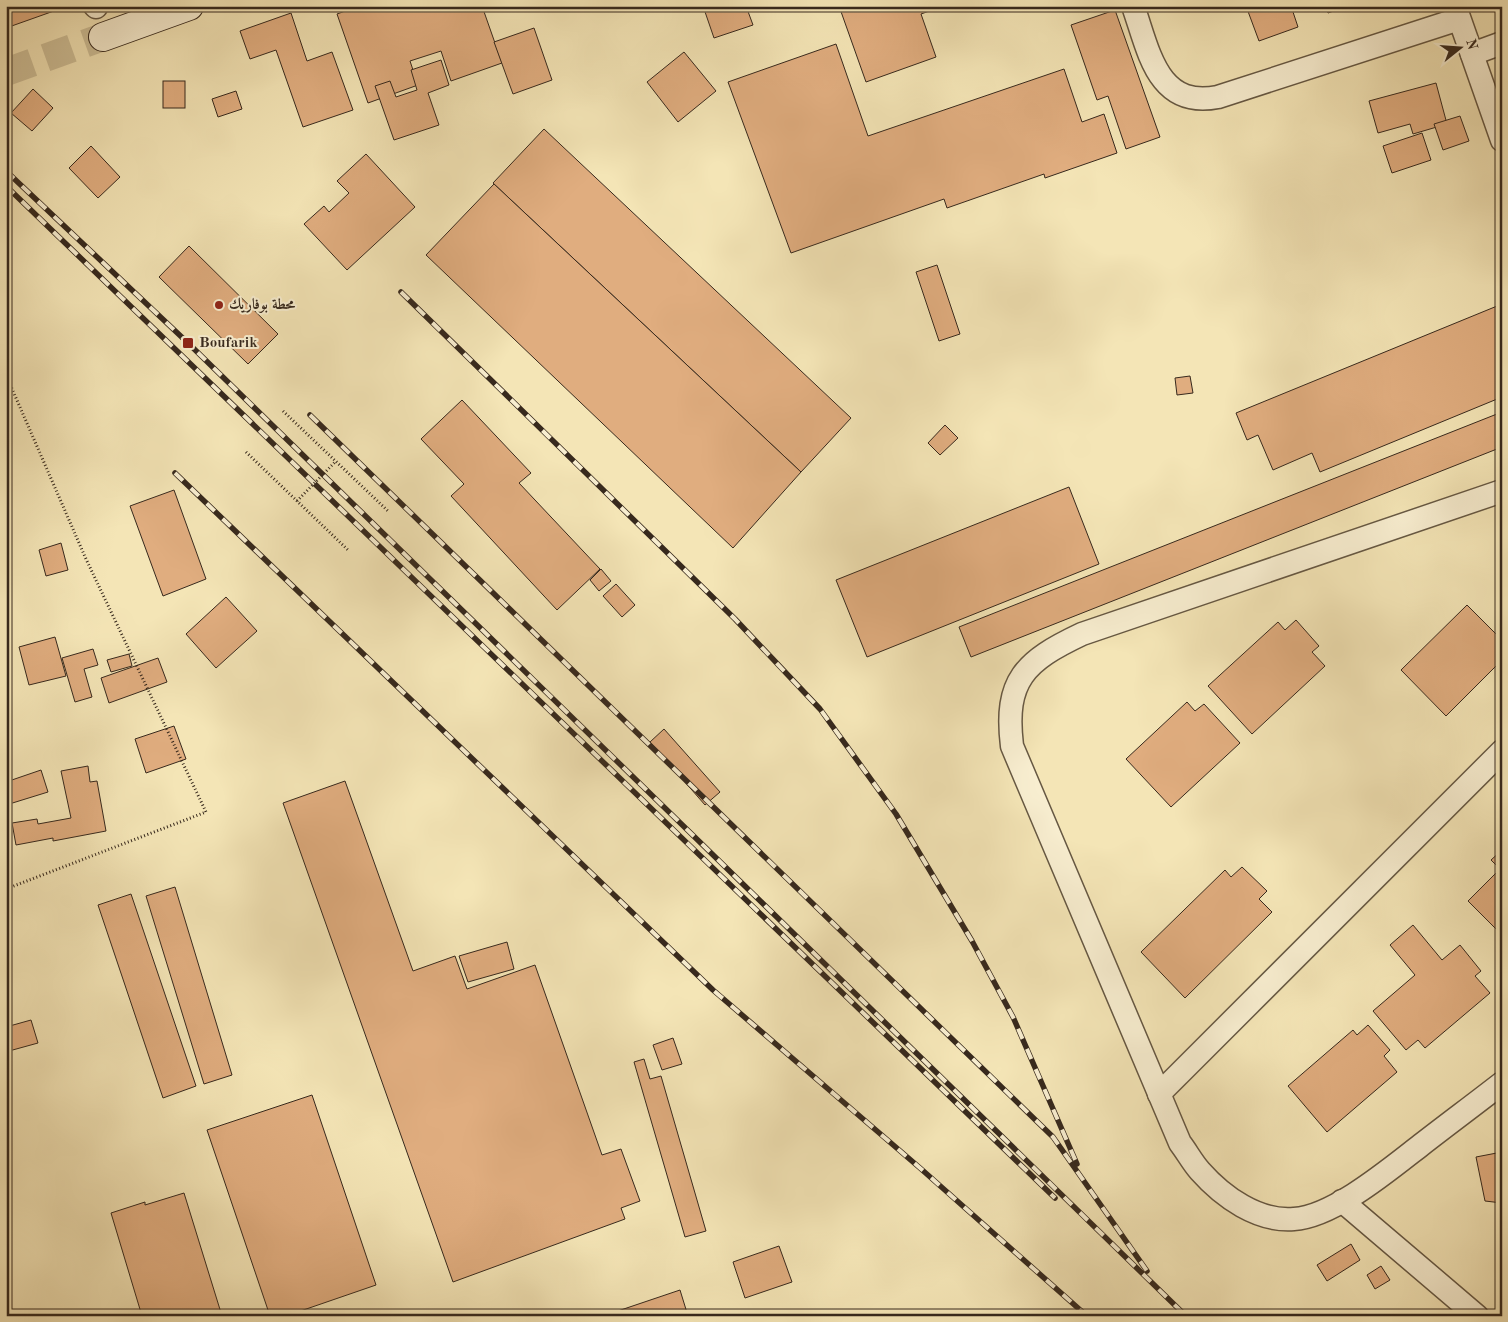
<svg xmlns="http://www.w3.org/2000/svg" width="1508" height="1322" font-family="'Old Standard TT',Amiri,serif">
	<rect width="100%" height="100%" fill="#f4e5b6"/>
	<filter id="stains"><feTurbulence type="fractalNoise" baseFrequency=".004" numOctaves="4"/><feColorMatrix values="0 0 0 0 .2 0 0 0 0 .09 0 0 0 0 .02 0 0 0 .5 -.17"/></filter>
	<radialGradient id="worn" r=".72"><stop offset=".6" stop-color="#630" stop-opacity="0"/><stop offset="1" stop-color="#630" stop-opacity=".3"/></radialGradient>
	<g fill="#e0ad7f" stroke="#37291d">
		<path d="M6,6h62l-62,22z"/>
		<path d="M359,6h123l20,57 -51,18 -10,-30 -31,10 8,24 -50,18 -31,-89z"/>
		<path d="M703,6h43l7,19 -39,13z"/>
		<path d="M839,6h104l-22,8 15,43 -70,25z"/>
		<path d="M1246,6h45l7,21 -39,14z"/>
		<path d="M1325,6h23l-20,7z"/>
		<path d="M1115,10l45,127 -34,12 -18,-53 -11,4 -26,-75z"/>
		<path d="M291,13l16,48 25,-9 21,58 -50,17 -27,-77 -26,9 -10,-28z"/>
		<path d="M534,28l18,52 -39,14 -19,-52z"/>
		<path d="M836,44l32,92 196,-67 18,53 22,-8 13,39 -72,25 -1,-4 -97,34 -3,-9 -153,54 -63,-171z"/>
		<path d="M684,52l32,39 -38,31 -31,-40z"/>
		<path d="M441,60l8,25 -21,8 11,32 -45,15 -19,-54 15,-5 6,16 21,-7 -6,-20z"/>
		<rect x="163" y="81" width="22" height="27"/>
		<path d="M1436,83l11,41 -34,10 -3,-10 -32,9 -9,-32z"/>
		<path d="M33,89l20,19 -21,23 -21,-18z"/>
		<path d="M236,91l6,18 -24,8 -6,-18z"/>
		<path d="M1460,116l9,25 -26,9 -9,-26z"/>
		<path d="M544,129l307,289 -50,54 -308,-289z"/>
		<path d="M1422,133l9,27 -39,13 -9,-27z"/>
		<path d="M91,146l29,31 -22,21 -29,-30z"/>
		<path d="M366,154l49,53 -68,63 -43,-46 20,-18 5,6 20,-19 -12,-12z"/>
		<path d="M494,184l307,288 -68,76 -307,-293z"/>
		<path d="M189,246l89,88 -30,30 -89,-87z"/>
		<path d="M937,265l23,69 -21,7 -23,-69z"/>
		<path d="M1502,304v93l-182,75 -8,-19 -39,17 -15,-35 -11,5 -11,-27z"/>
		<path d="M1190,376l3,17 -16,2 -2,-17z"/>
		<path d="M462,400l69,73 -12,10 81,86 -43,41 -106,-114 13,-12 -43,-45z"/>
		<path d="M1502,412v35l-531,210 -12,-30z"/>
		<path d="M945,425l13,13 -18,17 -12,-12z"/>
		<path d="M1069,487l30,77 -232,93 -31,-77z"/>
		<path d="M174,490l32,89 -43,17 -33,-90z"/>
		<path d="M61,543l7,27 -22,6 -7,-26z"/>
		<path d="M601,569l10,12 -12,10 -9,-11z"/>
		<path d="M616,584l19,21 -13,12 -19,-21z"/>
		<path d="M226,597l31,34 -41,37 -30,-34z"/>
		<path d="M1467,605l35,35v20l-56,56 -45,-46z"/>
		<path d="M1296,620l23,26 -7,6 13,14 -73,68 -44,-48 70,-64 7,8z"/>
		<path d="M55,637l11,39 -37,9 -10,-38z"/>
		<path d="M93,649l5,16 -14,4 8,28 -17,5 -13,-44z"/>
		<path d="M129,654l3,12 -21,6 -4,-12z"/>
		<path d="M158,658l9,24 -58,21 -8,-25z"/>
		<path d="M1187,702l8,9 9,-7 36,39 -69,64 -45,-48z"/>
		<path d="M174,726l12,33 -40,14 -11,-34z"/>
		<path d="M664,729l56,63 -15,13 -55,-63z"/>
		<path d="M88,766l2,16 7,-1 9,50 -53,10v-3l-37,7 -4,-22 25,-4 1,5 33,-6 -10,-47z"/>
		<path d="M41,770l7,22 -42,13v-23z"/>
		<path d="M345,781l68,190 42,-15 12,33 68,-24 67,190 19,-6 19,52 -19,7 4,11 -172,63 -170,-479z"/>
		<path d="M1502,850v85l-34,-34 32,-32 -9,-9z"/>
		<path d="M1242,867l25,24 -8,8 13,13 -87,86 -44,-46 84,-82 6,7z"/>
		<path d="M175,887l57,188 -28,9 -58,-188z"/>
		<path d="M131,894l65,192 -33,12 -65,-193z"/>
		<path d="M1413,925l29,35 18,-15 21,26 -6,5 15,17 -65,55 -7,-8 -12,10 -33,-39 42,-36 -25,-30z"/>
		<path d="M507,942l7,27 -46,13 -9,-26z"/>
		<path d="M31,1020l7,23 -29,8 -3,-9v-15z"/>
		<path d="M1368,1025l22,25 -6,6 13,16 -70,60 -39,-46 65,-56 4,5z"/>
		<path d="M673,1038l9,26 -20,6 -9,-25z"/>
		<path d="M644,1059l6,20 11,-3 45,155 -21,6 -51,-175z"/>
		<path d="M312,1095l64,190 -90,31h-16l-63,-186z"/>
		<path d="M1502,1152v51l-17,-2 -9,-44z"/>
		<path d="M184,1193l38,123h-80l-31,-103 34,-11v3z"/>
		<path d="M1502,1225v57h-1l-4,-17z"/>
		<path d="M1351,1244l9,16 -33,21 -10,-16z"/>
		<path d="M779,1246l13,36 -47,16 -12,-36z"/>
		<path d="M1381,1266l9,14 -15,9 -8,-14z"/>
		<path d="M680,1290l8,26h-85z"/>
	</g>
	<g fill="none" stroke-linecap="round" stroke-linejoin="round">
		<path stroke="#cebf97" stroke-width="28" stroke-dasharray="28 14" stroke-linecap="butt" d="M6,72l97,-35"/>
		<defs>
			<g id="minor">
				<path d="M95,6l1,1"/>
				<path d="M1133,6c16,45 24,103 85,91l241,-78"/>
				<path d="M1455,6l47,134"/>
				<path d="M1472,54l30,-11"/>
				<path d="M1502,491l-420,143c-57,27 -78,46 -70,112l168,397c7,9 12,19 20,28 23,26 58,51 94,48 39,-2 96,-50 127,-74 27,-21 54,-41 81,-62"/>
				<path d="M1159,1094l343,-343"/>
				<path d="M1342,1201l135,115"/>
			</g>
			<path id="secondary" d="M103,37l86,-31"/>
		</defs>
		<use href="#minor" stroke="#665843" stroke-width="25"/>
		<use href="#secondary" stroke="#37291d" stroke-width="30"/>
		<g stroke="#37291d" stroke-width="3" stroke-dasharray="1 2.5" stroke-linecap="butt">
			<path d="M6,375l80,184 120,253 -200,77"/>
			<path d="M283,411l106,101"/>
			<path d="M246,452l102,98"/>
		</g>
		<use href="#minor" stroke="#f8eed0" stroke-width="22"/>
		<use href="#secondary" stroke="#f8eed0" stroke-width="28"/>
		<defs>
			<g id="rail">
				<path d="M6,171l182,172 998,973"/>
				<path d="M6,186l1049,1012"/>
				<path d="M401,292l334,327 85,90 76,105 76,127 41,76 64,147"/>
				<path d="M310,415l743,722 94,134"/>
				<path d="M175,473l538,517 207,178 167,148"/>
			</g>
		</defs>
		<use href="#rail" stroke="#37291d" stroke-width="5.5"/>
		<use href="#rail" stroke="#f8eed0" stroke-width="4" stroke-dasharray="11" stroke-linecap="butt"/>
		<path stroke="#37291d" stroke-width="3" stroke-dasharray="1 2.5" stroke-linecap="butt" d="M297,501l39,-40"/>
	</g>
	<g fill="#8f2418" stroke="#f8eed0" stroke-width="2">
		<circle cx="219" cy="305" r="5"/>
		<rect x="182" y="337" width="12" height="12" rx="2.5"/>
	</g>
	<g text-anchor="middle" dominant-baseline="central" stroke-width="4" stroke-linejoin="round" paint-order="stroke">
		<g font-size="15" font-weight="bold" fill="#37291d" stroke="#f8eed0" text-anchor="start">
			<text x="229" y="305">محطة بوفاريك</text>
			<text x="199" y="343">Boufarik</text>
		</g>
	</g>
	<rect width="1508" height="1322" fill="none" stroke="#f4e5b6" stroke-width="25"/>
	<rect x="8" y="8" width="1493" height="1307" fill="none" stroke="#37291d" stroke-width="2.5"/>
	<rect x="12" y="12" width="1483" height="1297" fill="none" stroke="#37291d"/>
	<g transform="translate(1460 48) rotate(73)" stroke="#f8eed0" stroke-width="4" paint-order="stroke">
	<path d="M0-4L9 19L0 12L-9 19Z" fill="#37291d"/>
	<text y="-8" font-size="14" font-weight="bold" text-anchor="middle" fill="#37291d">N</text>
	</g>
	<rect width="100%" height="100%" filter="url(#stains)"/>
	<rect width="100%" height="100%" fill="url(#worn)"/>
</svg>
